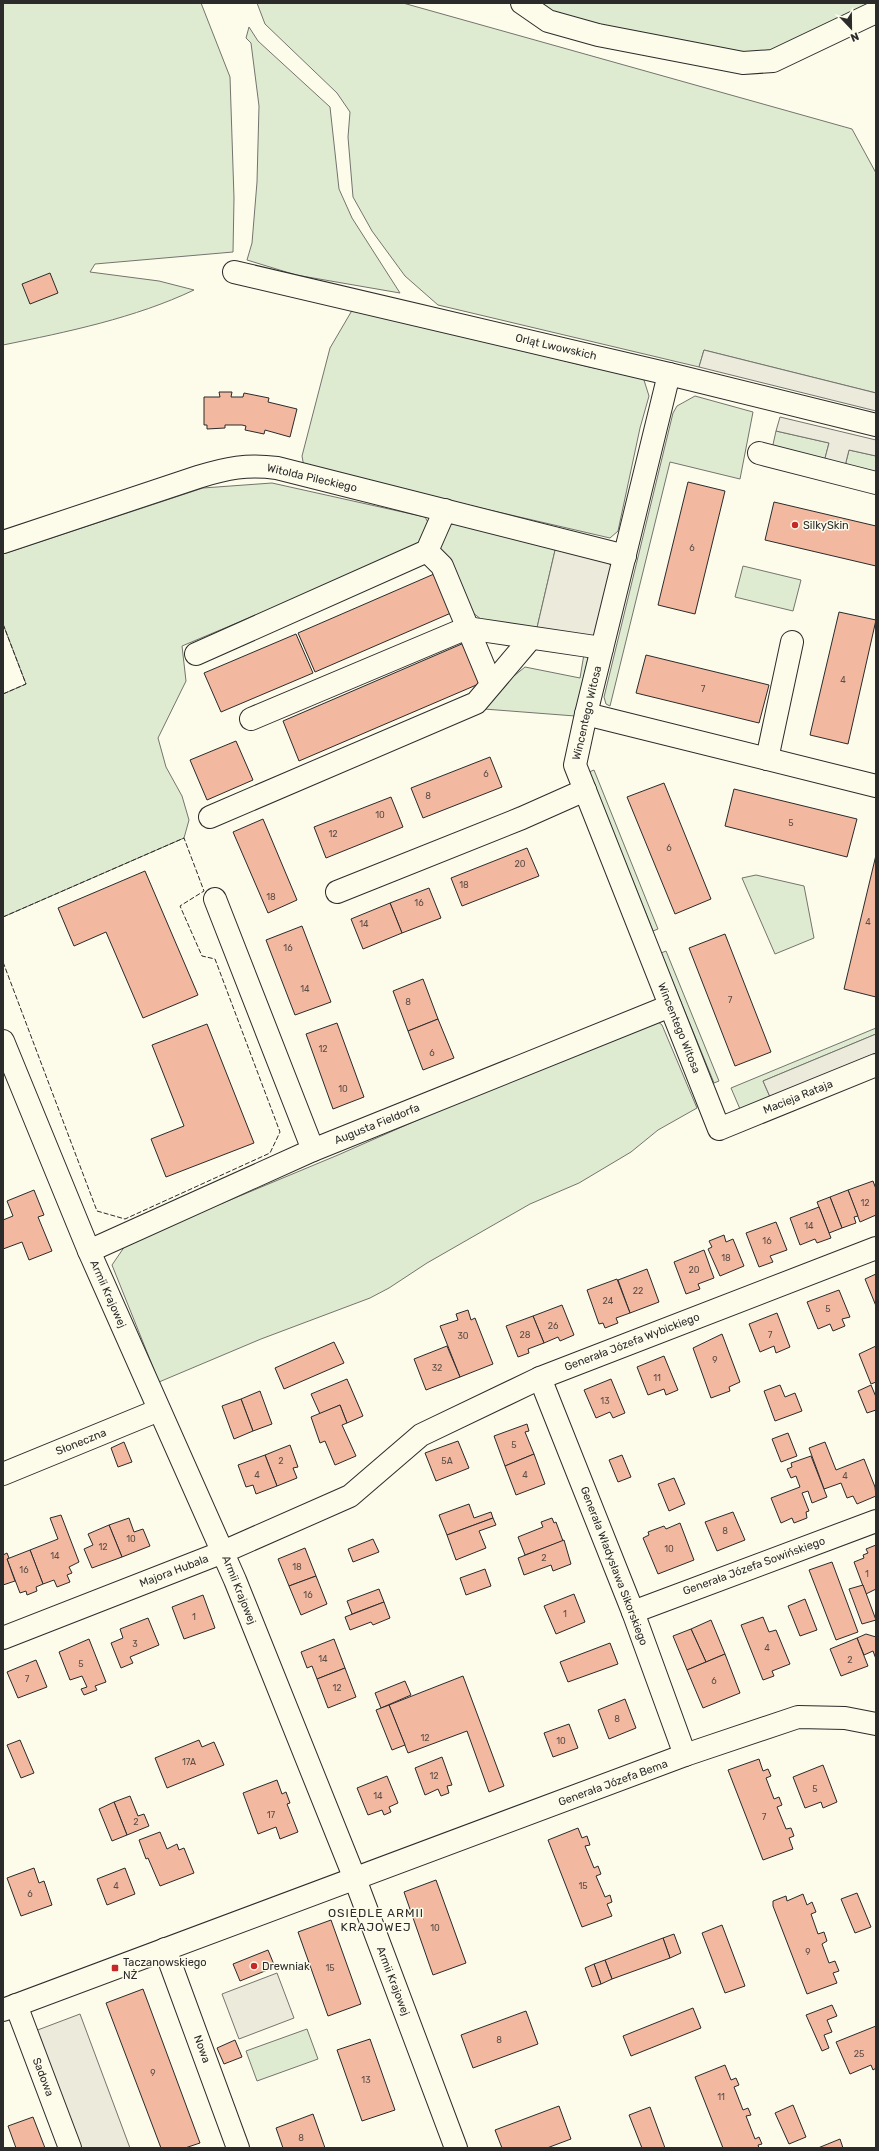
<svg xmlns="http://www.w3.org/2000/svg" width="879" height="2151" font-family="Rubik,sans-serif">
	<rect width="100%" height="100%" fill="#fdfbea"/>
	<g fill="#deebd1" stroke="#74746e">
		<path d="M3,3h198l29,74 4,121 -1,54 -138,12 -5,8 69,9 35,9c-59,28 -127,42 -191,55z"/>
		<path d="M257,3h146l449,126 24,44v220l-172,-43 -5,17 -261,-62 -33,-29 -33,-45 -19,-34 -5,-60 2,-25 -13,-19 -72,-69z"/>
		<path d="M534,3h342l-116,53 -21,-1 -186,-41z"/>
		<path d="M249,27l9,14 72,66 9,82 13,29 48,75 -104,-18 -49,-15 5,-17 5,-61 2,-76 -8,-63 -5,-5z"/>
		<path d="M354,307l235,60 54,10 6,19 -9,32 -22,103 -8,7 -306,-71 -2,-11 28,-108z"/>
		<path d="M695,396l58,16 -13,67 -70,-17 -60,244 -4,-2 -2,-7 69,-284 4,-7z"/>
		<path d="M776,431l53,12 -5,19 -52,-13z"/>
		<path d="M849,450l27,6v18l-31,-8z"/>
		<path d="M272,483l153,34 5,9 -11,18 -39,19 -198,83 4,35 -28,57 8,29 16,29 7,24 -5,18 -181,79v-223l23,-10 -23,-60v-70l200,-66z"/>
		<path d="M461,522l95,24 -20,86 -45,-5 -28,-22 -26,-65 8,-14z"/>
		<path d="M743,566l58,14 -8,31 -58,-14z"/>
		<path d="M584,654h5l-14,62 -91,-7 15,-21 26,-21 55,11z"/>
		<path d="M594,770l64,159 -5,2 -64,-159z"/>
		<path d="M756,875l48,11 10,52 -39,16 -33,-76z"/>
		<path d="M666,951l53,130 -5,2 -53,-130z"/>
		<path d="M652,1017l10,8 35,83 -39,22 -27,22 -52,31 -49,21 -103,59 -38,25 -19,10 -109,41 -102,43 -47,-117 15,-22 211,-88z"/>
		<path d="M876,1028v6l-113,47 7,16 -30,12 -9,-21z"/>
		<path d="M307,2029l11,30 -61,22 -11,-30z"/>
	</g>
	<g fill="#eceadb" stroke="#74746e">
		<path d="M704,350l172,43v18l-177,-44z"/>
		<path d="M780,417l96,23v16l-27,-6 -4,16 -21,-4 5,-19 -53,-12z"/>
		<path d="M556,546l43,10 13,10 -18,71 -58,-5z"/>
		<path d="M876,1034v19l-106,44 -7,-16z"/>
		<path d="M277,1973l17,45 -55,21 -17,-45z"/>
		<path d="M80,2014l50,134h-51l-44,-117z"/>
	</g>
	<g fill="#f2b8a0" stroke="#2b2b2b">
		<path d="M50,273l8,20 -28,11 -8,-20z"/>
		<path d="M219,392h13l-1,5h12l1,-4 25,5 -1,4 29,7 -7,28 -25,-7 -1,4 -19,-4 1,-4 -4,-1h-17v3l-18,1v-4h-3v-28h16z"/>
		<path d="M688,482l37,9 -30,123 -37,-9z"/>
		<path d="M774,502l102,24v40l-111,-26z"/>
		<path d="M434,574l17,39 -136,59 -17,-39z"/>
		<path d="M839,612l37,8 -28,124 -38,-9z"/>
		<path d="M296,634l17,39 -92,39 -17,-39z"/>
		<path d="M464,643l17,40 -182,78 -16,-40z"/>
		<path d="M646,655l123,30 -10,38 -123,-30z"/>
		<path d="M236,741l17,39 -46,20 -17,-40z"/>
		<path d="M490,757l12,30 -79,31 -12,-30z"/>
		<path d="M664,783l47,116 -36,15 -48,-117z"/>
		<path d="M734,789l123,30 -10,38 -122,-31z"/>
		<path d="M391,797l12,30 -77,31 -12,-31z"/>
		<path d="M263,819l34,81 -29,13 -35,-81z"/>
		<path d="M527,848l12,28 -77,30 -11,-28z"/>
		<path d="M876,855v142l-32,-8z"/>
		<path d="M145,871l53,124 -55,23 -37,-86 -32,14 -16,-38z"/>
		<path d="M429,888l12,30 -39,15 -12,-30z"/>
		<path d="M390,903l12,30 -39,16 -12,-30z"/>
		<path d="M302,926l29,76 -36,13 -29,-75z"/>
		<path d="M725,934l46,118 -36,14 -46,-118z"/>
		<path d="M423,979l15,40 -30,12 -15,-40z"/>
		<path d="M438,1019l16,39 -31,12 -15,-39z"/>
		<path d="M337,1023l27,74 -31,12 -27,-75z"/>
		<path d="M207,1024l47,119 -88,34 -15,-38 33,-13 -32,-81z"/>
		<path d="M873,1181l3,8v26l-16,7 -12,-32z"/>
		<path d="M34,1190l10,25 -6,2 14,34 -23,9 -7,-18 -19,7v-29l10,-4 -6,-15z"/>
		<path d="M848,1190l10,26 -4,1 2,6 -14,5 -12,-31z"/>
		<path d="M830,1197l12,31 -13,5 -12,-31z"/>
		<path d="M819,1207l12,31 -14,5 -2,-4 -15,6 -10,-27z"/>
		<path d="M776,1222l11,28 -17,6 3,6 -14,5 -13,-34z"/>
		<path d="M724,1235l2,7 7,-3 11,27 -24,10 -12,-27 4,-2 -3,-6z"/>
		<path d="M704,1250l10,28 -16,6 2,5 -14,5 -12,-32z"/>
		<path d="M647,1269l12,33 -29,11 -12,-33z"/>
		<path d="M876,1274v32l-11,-27z"/>
		<path d="M617,1279l13,34 -14,5 2,5 -13,5 -2,-5 -4,1 -12,-34z"/>
		<path d="M839,1290l11,27 -8,2 3,7 -12,5 -3,-7 -12,5 -11,-27z"/>
		<path d="M562,1305l12,30 -14,6 -2,-4 -14,6 -11,-27z"/>
		<path d="M468,1310l3,10 4,-2 18,46 -33,13 -20,-51 18,-6 -2,-6z"/>
		<path d="M777,1313l13,34 -14,6 -2,-7 -14,6 -11,-28z"/>
		<path d="M533,1316l11,27 -16,6 1,4 -11,4 -12,-31z"/>
		<path d="M722,1334l18,48 -11,5 1,4 -19,7 -18,-50z"/>
		<path d="M334,1342l10,21 -60,26 -9,-21z"/>
		<path d="M447,1346l13,31 -34,13 -12,-31z"/>
		<path d="M876,1346v36l-5,2 -12,-30z"/>
		<path d="M664,1356l14,34 -12,5 -2,-6 -16,6 -11,-28z"/>
		<path d="M347,1379l16,37 -16,7 -7,-18 -20,9 -9,-20z"/>
		<path d="M611,1379l14,34 -12,5 -3,-6 -14,6 -12,-28z"/>
		<path d="M780,1385l5,12 10,-4 7,18 -27,10 -11,-30z"/>
		<path d="M871,1385l5,12v13l-9,3 -9,-22z"/>
		<path d="M260,1391l12,33 -19,7 -12,-32z"/>
		<path d="M241,1399l12,32 -19,8 -12,-33z"/>
		<path d="M340,1405l7,18 -5,2 14,31 -21,9 -10,-24 -5,2 -9,-26z"/>
		<path d="M527,1424l2,7 -4,1 9,22 -29,12 -11,-30z"/>
		<path d="M788,1433l9,23 -16,6 -9,-23z"/>
		<path d="M458,1441l11,27 -33,13 -11,-28z"/>
		<path d="M124,1442l8,20 -14,5 -7,-19z"/>
		<path d="M825,1442l11,28 28,-11 11,28 1,9 -19,8 -4,-8 -6,2 -6,-15 -17,6 -15,-41z"/>
		<path d="M290,1445l8,22 -5,1 4,10 -20,8 -12,-31z"/>
		<path d="M534,1454l11,30 -29,11 -11,-29z"/>
		<path d="M265,1455l12,31 -21,8 -3,-9 -7,2 -8,-22z"/>
		<path d="M622,1455l9,22 -13,5 -9,-22z"/>
		<path d="M811,1456l16,41 -15,6 -4,-12 -6,2 7,18 -3,1 1,6 -13,5 -2,-5 -11,5 -10,-25 29,-11 -4,-11 -5,2 -4,-9 5,-2 -1,-4z"/>
		<path d="M674,1478l11,26 -16,7 -11,-27z"/>
		<path d="M469,1504l5,14 17,-6 2,6 -46,17 -8,-20z"/>
		<path d="M733,1512l12,28 -28,11 -12,-29z"/>
		<path d="M61,1515l18,47 -10,5 3,6 -5,2 3,7 -13,5 -3,-7 -11,4 -13,-34 28,-11 -8,-21z"/>
		<path d="M129,1518l5,14 9,-3 7,17 -28,11 -13,-32z"/>
		<path d="M493,1518l3,7 -17,6 7,17 -30,12 -9,-25z"/>
		<path d="M552,1518l2,5 2,-1 7,19 -38,14 -7,-18 25,-10 -2,-5z"/>
		<path d="M680,1523l14,37 -36,14 -15,-36 6,-3 -1,-3 16,-6 2,3z"/>
		<path d="M109,1525l13,32 -30,11 -8,-19 9,-4 -5,-11z"/>
		<path d="M373,1539l6,13 -26,10 -5,-13z"/>
		<path d="M564,1540l7,24 -18,7 -2,-6 -27,10 -6,-17z"/>
		<path d="M876,1545v44l-10,5 -12,-32 10,-4 -1,-3 5,-2 -2,-4z"/>
		<path d="M305,1548l11,28 -27,10 -11,-27z"/>
		<path d="M30,1550l13,34 -7,3 1,4 -10,4 -1,-4 -6,2 -13,-34z"/>
		<path d="M7,1553l2,5 -2,1 8,22 -12,4v-30z"/>
		<path d="M832,1562l26,70 -22,8 -27,-70z"/>
		<path d="M485,1569l6,17 -25,9 -6,-17z"/>
		<path d="M316,1576l11,28 -26,11 -12,-29z"/>
		<path d="M863,1585l13,35 -14,4 -13,-35z"/>
		<path d="M379,1589l5,13 -32,12 -5,-13z"/>
		<path d="M574,1594l11,28 -29,12 -12,-28z"/>
		<path d="M203,1595l12,33 -31,11 -12,-32z"/>
		<path d="M805,1599l12,31 -17,6 -12,-30z"/>
		<path d="M384,1602l6,16 -17,7 -2,-3 -21,8 -5,-13z"/>
		<path d="M763,1617l6,15 7,-2 14,34 -18,7 2,5 -11,4 -22,-55z"/>
		<path d="M148,1618l11,27 -29,12 3,6 -12,5 -10,-25 12,-5 -3,-9z"/>
		<path d="M711,1620l14,34 -19,8 -15,-33z"/>
		<path d="M691,1629l15,33 -19,8 -14,-34z"/>
		<path d="M866,1634l10,3v22l-3,-8 -9,4 -7,-17z"/>
		<path d="M857,1638l11,28 -27,10 -11,-27z"/>
		<path d="M89,1639l17,43 -11,4 2,4 -13,5 -3,-6 6,-2 -5,-11 -12,4 -11,-28z"/>
		<path d="M334,1639l11,29 -28,11 -5,-13 -5,2 -6,-16z"/>
		<path d="M610,1643l8,21 -50,18 -8,-20z"/>
		<path d="M725,1654l15,39 -37,15 -16,-38z"/>
		<path d="M36,1660l11,27 -29,11 -11,-26z"/>
		<path d="M345,1668l11,29 -28,11 -11,-29z"/>
		<path d="M463,1676l41,110 -15,6 -22,-61 -59,22 -19,-48z"/>
		<path d="M405,1681l6,14 -30,13 -6,-15z"/>
		<path d="M625,1699l11,29 -27,11 -11,-29z"/>
		<path d="M389,1705l16,40 -13,5 -16,-40z"/>
		<path d="M569,1724l9,24 -25,9 -9,-24z"/>
		<path d="M20,1740l14,33 -13,5 -14,-33z"/>
		<path d="M199,1740l3,7 12,-5 10,23 -57,23 -12,-30z"/>
		<path d="M442,1757l10,28 -5,1 2,7 -8,3 -3,-7 -13,6 -10,-27z"/>
		<path d="M759,1759l4,12 5,-2 3,7 -5,2 8,21 5,-2 3,8 -5,2 9,22 5,-1 3,8 -5,2 4,11 -30,11 -35,-90z"/>
		<path d="M823,1765l14,37 -14,6 -2,-6 -16,6 -12,-31z"/>
		<path d="M387,1776l11,27 -9,4 2,5 -7,3 -2,-5 -14,5 -11,-27z"/>
		<path d="M277,1780l5,14 4,-2 4,11 -3,1 11,28 -18,7 -4,-12 -18,7 -15,-41z"/>
		<path d="M130,1796l8,20 6,-2 5,12 -22,9 -13,-33z"/>
		<path d="M114,1802l13,33 -15,6 -13,-32z"/>
		<path d="M578,1828l4,10 5,-2 3,9 -5,1 9,22 4,-2 3,8 -5,2 9,21 5,-2 2,7 -5,2 5,12 -30,11 -34,-87z"/>
		<path d="M160,1832l7,17 10,-5 2,6 5,-2 10,25 -34,13 -12,-28 -2,1 -7,-19z"/>
		<path d="M34,1868l5,15 5,-2 8,24 -31,11 -14,-38z"/>
		<path d="M125,1868l10,26 -28,11 -10,-26z"/>
		<path d="M436,1880l30,83 -33,12 -29,-83z"/>
		<path d="M857,1893l14,34 -16,6 -14,-34z"/>
		<path d="M803,1894l4,11 5,-3 4,10 -5,2 7,20 6,-2 3,9 -5,3 7,19 6,-2 4,10 -6,2 4,10 -30,11 -34,-88v-5l13,-5 1,5z"/>
		<path d="M331,1920l30,84 -33,12 -30,-84z"/>
		<path d="M722,1925l23,61 -20,7 -23,-60z"/>
		<path d="M674,1934l7,19 -11,5 -7,-20z"/>
		<path d="M663,1938l7,20 -58,21 -7,-19z"/>
		<path d="M268,1950l7,17 -35,14 -7,-17z"/>
		<path d="M605,1960l7,19 -11,5 -7,-20z"/>
		<path d="M594,1964l7,20 -9,3 -7,-19z"/>
		<path d="M143,1989l57,154 -15,5h-24l-55,-145z"/>
		<path d="M832,2005l5,11 -10,4 5,12 -8,3 5,13 -7,3 -16,-36z"/>
		<path d="M693,2008l8,20 -70,28 -8,-20z"/>
		<path d="M526,2011l12,33 -65,24 -12,-33z"/>
		<path d="M876,2026v42l-3,2 -2,-5 -21,9 -14,-32z"/>
		<path d="M370,2039l25,71 -33,11 -25,-71z"/>
		<path d="M235,2040l7,17 -18,7 -7,-16z"/>
		<path d="M725,2065l6,15 5,-2 3,7 -5,2 9,23 5,-2 3,7 -5,1 9,23 4,-2 3,7 -4,1 1,3h-36l-28,-71z"/>
		<path d="M793,2105l13,32 -17,7 -14,-31z"/>
		<path d="M559,2106l12,33 -24,9h-45l-7,-18z"/>
		<path d="M650,2107l15,41h-23l-13,-33z"/>
		<path d="M313,2114l12,34h-42l-7,-20z"/>
		<path d="M33,2117l12,31h-29l-8,-22z"/>
		<path d="M840,2139l3,9h-25z"/>
	</g>
	<g fill="none" stroke-linecap="round" stroke-linejoin="round">
		<defs>
			<g id="minor">
				<path d="M522,3l26,18 50,14 145,28 30,-2 103,-49"/>
				<path d="M234,272l435,102 207,51"/>
				<path d="M669,374l-83,340 -11,51 144,364 157,-64"/>
				<path d="M759,453l117,30"/>
				<path d="M3,542l195,-65c29,-9 49,-13 79,-9l348,88"/>
				<path d="M427,551l15,15 49,118"/>
				<path d="M196,654l231,-103 18,-41"/>
				<path d="M586,714l290,72"/>
				<path d="M251,719l216,-91 135,20"/>
				<path d="M767,759l25,-117"/>
				<path d="M210,817l266,-114 55,-65"/>
				<path d="M337,892l185,-74 63,-28"/>
				<path d="M215,899l98,251"/>
				<path d="M3,1041l86,210 146,329 120,299 101,269"/>
				<path d="M89,1251l224,-101 357,-144"/>
				<path d="M540,1378l93,234 52,143"/>
				<path d="M3,1474l156,-64"/>
				<path d="M633,1612l243,-91"/>
				<path d="M3,1638l220,-86 127,-56 71,-61 119,-57 336,-130"/>
				<path d="M165,1949l73,199"/>
				<path d="M16,2005l54,143"/>
				<path d="M3,2010l682,-255 113,-38 47,1 31,6"/>
			</g>
		</defs>
		<use href="#minor" stroke="#2b2b2b" stroke-width="24"/>
		<use href="#minor" stroke="#fdfbea" stroke-width="22"/>
		<g stroke="#2b2b2b" stroke-width="1" stroke-dasharray="5 2" stroke-linecap="butt">
			<path d="M3,624l23,60 -23,10"/>
			<path d="M3,917l181,-79 20,53 -24,15 22,50 13,3 65,173 -10,21 -145,66 -28,-8 -94,-249"/>
		</g>
	</g>
	<g fill="#c62828" stroke="#fdfbea" stroke-width="1.5">
		<circle cx="795" cy="525" r="4"/>
		<circle cx="254" cy="1966" r="4"/>
		<rect x="111" y="1964" width="8" height="8" rx="2"/>
	</g>
	<g text-anchor="middle" dominant-baseline="central" stroke-width="3" stroke-linejoin="round" paint-order="stroke">
		<g font-size="9" fill="#5d4e48">
			<text x="692" y="548">6</text>
			<text x="843" y="680">4</text>
			<text x="703" y="689">7</text>
			<text x="486" y="774">6</text>
			<text x="428" y="796">8</text>
			<text x="380" y="815">10</text>
			<text x="791" y="823">5</text>
			<text x="333" y="834">12</text>
			<text x="669" y="848">6</text>
			<text x="520" y="864">20</text>
			<text x="464" y="885">18</text>
			<text x="271" y="897">18</text>
			<text x="419" y="903">16</text>
			<text x="868" y="922">4</text>
			<text x="364" y="924">14</text>
			<text x="288" y="948">16</text>
			<text x="305" y="989">14</text>
			<text x="730" y="1000">7</text>
			<text x="408" y="1002">8</text>
			<text x="323" y="1049">12</text>
			<text x="432" y="1053">6</text>
			<text x="343" y="1089">10</text>
			<text x="865" y="1203">12</text>
			<text x="809" y="1226">14</text>
			<text x="767" y="1241">16</text>
			<text x="726" y="1258">18</text>
			<text x="694" y="1270">20</text>
			<text x="638" y="1291">22</text>
			<text x="608" y="1301">24</text>
			<text x="828" y="1309">5</text>
			<text x="553" y="1326">26</text>
			<text x="525" y="1335">28</text>
			<text x="770" y="1335">7</text>
			<text x="463" y="1336">30</text>
			<text x="715" y="1360">9</text>
			<text x="437" y="1368">32</text>
			<text x="657" y="1378">11</text>
			<text x="605" y="1401">13</text>
			<text x="514" y="1445">5</text>
			<text x="281" y="1461">2</text>
			<text x="447" y="1461">5A</text>
			<text x="257" y="1475">4</text>
			<text x="525" y="1475">4</text>
			<text x="845" y="1476">4</text>
			<text x="725" y="1531">8</text>
			<text x="131" y="1539">10</text>
			<text x="103" y="1547">12</text>
			<text x="669" y="1549">10</text>
			<text x="55" y="1556">14</text>
			<text x="544" y="1558">2</text>
			<text x="297" y="1567">18</text>
			<text x="24" y="1570">16</text>
			<text x="867" y="1574">1</text>
			<text x="308" y="1595">16</text>
			<text x="565" y="1614">1</text>
			<text x="194" y="1617">1</text>
			<text x="135" y="1644">3</text>
			<text x="767" y="1648">4</text>
			<text x="323" y="1659">14</text>
			<text x="850" y="1660">2</text>
			<text x="81" y="1664">5</text>
			<text x="27" y="1679">7</text>
			<text x="714" y="1681">6</text>
			<text x="337" y="1688">12</text>
			<text x="617" y="1719">8</text>
			<text x="425" y="1738">12</text>
			<text x="561" y="1741">10</text>
			<text x="189" y="1762">17A</text>
			<text x="434" y="1776">12</text>
			<text x="815" y="1789">5</text>
			<text x="378" y="1796">14</text>
			<text x="271" y="1815">17</text>
			<text x="764" y="1817">7</text>
			<text x="136" y="1822">2</text>
			<text x="116" y="1886">4</text>
			<text x="583" y="1886">15</text>
			<text x="30" y="1894">6</text>
			<text x="435" y="1928">10</text>
			<text x="808" y="1952">9</text>
			<text x="330" y="1968">15</text>
			<text x="499" y="2040">8</text>
			<text x="859" y="2054">25</text>
			<text x="153" y="2073">9</text>
			<text x="366" y="2080">13</text>
			<text x="721" y="2097">11</text>
			<text x="301" y="2138">8</text>
		</g>
		<g font-size="11" fill="#2b2b2b" stroke="#fdfbea">
			<text transform="translate(556 347) rotate(13)">Orląt Lwowskich</text>
			<text transform="translate(312 478) rotate(13)">Witolda Pileckiego</text>
			<text transform="translate(587 713) rotate(-77)">Wincentego Witosa</text>
			<text transform="translate(679 1028) rotate(68)">Wincentego Witosa</text>
			<text transform="translate(798 1097) rotate(-22)">Macieja Rataja</text>
			<text transform="translate(377 1124) rotate(-22)">Augusta Fieldorfa</text>
			<text transform="translate(108 1294) rotate(66)">Armii Krajowej</text>
			<text transform="translate(632 1342) rotate(-21)">Generała Józefa Wybickiego</text>
			<text transform="translate(81 1442) rotate(-22)">Słoneczna</text>
			<text transform="translate(614 1566) rotate(69)">Generała Władysława Sikorskiego</text>
			<text transform="translate(754 1566) rotate(-20)">Generała Józefa Sowińskiego</text>
			<text transform="translate(174 1571) rotate(-21)">Majora Hubala</text>
			<text transform="translate(239 1590) rotate(68)">Armii Krajowej</text>
			<text transform="translate(613 1783) rotate(-20)">Generała Józefa Bema</text>
			<text transform="translate(393 1981) rotate(69)">Armii Krajowej</text>
			<text transform="translate(202 2049) rotate(70)">Nowa</text>
			<text transform="translate(43 2077) rotate(69)">Sadowa</text>
		</g>
		<g font-size="11" fill="#2b2b2b" stroke="#fdfbea" text-anchor="start">
			<text x="803" y="525">SilkySkin</text>
			<text x="123" y="1962">Taczanowskiego<tspan x="123" dy="13">NŻ</tspan></text>
			<text x="262" y="1966">Drewniak</text>
		</g>
		<g font-size="12" letter-spacing="1" fill="#2b2b2b" stroke="#fdfbea">
			<text x="376" y="1913">OSIEDLE ARMII<tspan x="376" dy="14">KRAJOWEJ</tspan></text>
		</g>
	</g>
	<rect width="879" height="2151" fill="none" stroke="#2b2b2b" stroke-width="8"/>
	<g transform="translate(851 28) rotate(158)" stroke="#fdfbea" stroke-width="3" paint-order="stroke">
	<path d="M0-3L7 15L0 10L-7 15Z" fill="#2b2b2b"/>
	<text y="-6" font-size="11" font-weight="bold" text-anchor="middle" fill="#2b2b2b">N</text>
	</g>
</svg>
